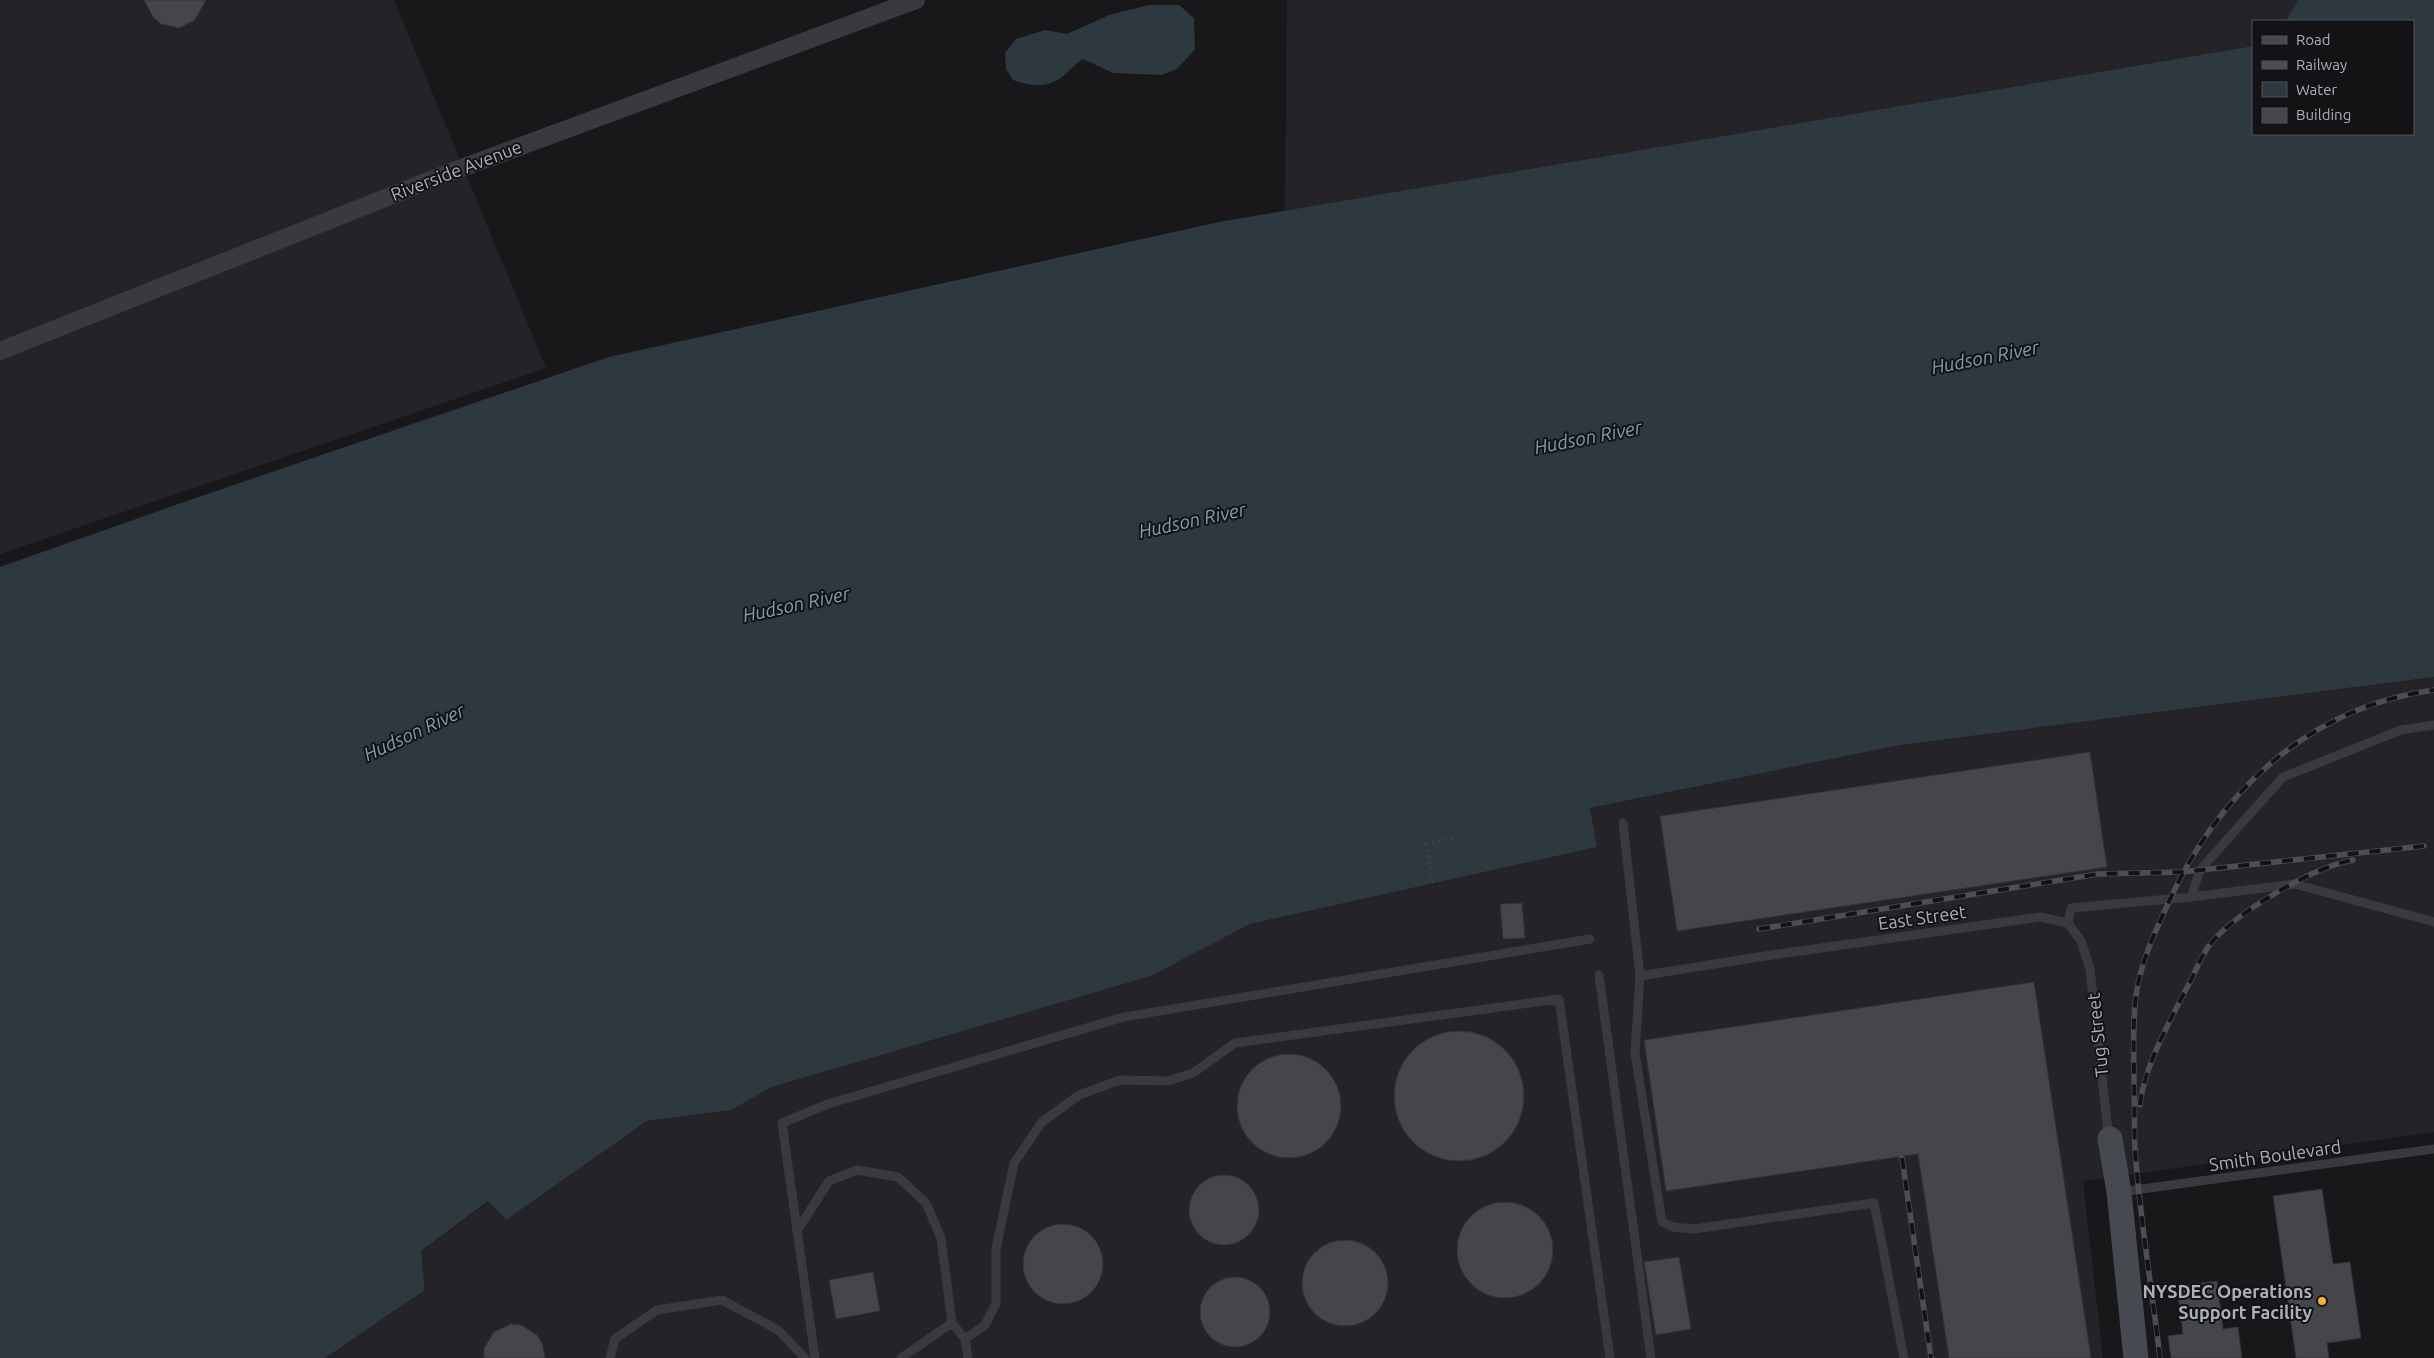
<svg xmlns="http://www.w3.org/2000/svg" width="2434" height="1358" font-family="Ubuntu,sans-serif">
	<rect width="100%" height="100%" fill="#18181b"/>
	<g fill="#242428">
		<path d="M0,0h394l152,368 -546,186z"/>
		<path d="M1287,0h1011l-12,21h-33v25l-968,165z"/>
		<path d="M2434,677v455l-351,49 20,177h-1778l100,-68 -4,-39 68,-50 17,19 141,-99 84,-11 41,-23 379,-111 99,-52 347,-77 -7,-39 310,-63z"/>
	</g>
	<g fill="#2e383f">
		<path d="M2298,0h136v677l-534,68 -310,63 7,39 -347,77 -99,52 -379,111 -41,23 -84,11 -141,99 -18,-19 -67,50 4,39 -100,68h-325v-791l184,-65 425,-145 610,-135 1034,-176v88h160v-113h-127z"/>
		<path d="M1149,5h30l15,13 1,31 -18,20 -15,6 -49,-2 -30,-14c-10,6 -16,15 -24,20 -15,10 -30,6 -46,1l-7,-11 -1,-16 11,-14 29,-9 22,4 42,-19z"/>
	</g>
	<g fill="#45464b" stroke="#323237">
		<path d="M144,0h62l-11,20 -16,8 -18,-4 -8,-7z"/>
		<path d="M2090,752l17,115 -430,64 -17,-115z"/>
		<path d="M1522,903l3,35 -22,1 -3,-35z"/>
		<path d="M2034,982l57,376h-142l-31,-204 -252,37 -22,-151z"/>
		<circle cx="1459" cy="1096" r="65"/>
		<circle cx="1289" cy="1106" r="52"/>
		<circle cx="1224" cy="1210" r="35"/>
		<path d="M2322,1189l11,75 17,-2 11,76 -34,5 2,15h-33l-23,-162z"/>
		<circle cx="1505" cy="1250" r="48"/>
		<circle cx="1063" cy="1264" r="40"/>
		<circle cx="1345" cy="1283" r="43"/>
		<path d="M1679,1257l12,72 -35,6 -12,-73z"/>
		<path d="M873,1272l7,39 -44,8 -7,-39z"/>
		<circle cx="1235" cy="1312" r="35"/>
		<path d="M2217,1281l6,48 15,-2 4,31h-71l-3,-22 15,-2 -6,-48z"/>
		<path d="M511,1324l10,1 16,10 5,8 3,15h-61v-10l10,-16z"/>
	</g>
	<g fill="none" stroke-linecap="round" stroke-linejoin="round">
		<path stroke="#3f4147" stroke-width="3" stroke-dasharray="2.5 4" stroke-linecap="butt" d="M1433,883l-7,-39 27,-6"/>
		<g stroke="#393a40" stroke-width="9">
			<path d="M1623,823l17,153 -5,77 27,169 11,5 21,2 180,-26 30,155"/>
			<path d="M2191,897l104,-13 139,38"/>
			<path d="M2068,923l3,-15 120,-11 9,-27 83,-93 118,-47 33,-5"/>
			<path d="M1599,975l52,383"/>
			<path d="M1640,976l118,-19 282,-40 28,6 13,18 9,28 18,162"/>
			<path d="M2120,1192l314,-43"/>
			<path d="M797,1231l32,-50 28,-11 41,7 28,26 15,35 11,85"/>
			<path d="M965,1339l20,-14 11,-22v-54l18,-86 28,-41 37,-27 41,-15 48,1 25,-8 42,-30 324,-44 51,359"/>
			<path d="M610,1358l5,-19 42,-29 65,-10 56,30 27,28"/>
			<path d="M815,1358l-33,-235 46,-19 296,-87 466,-78"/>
			<path d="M901,1358l51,-35 13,16 3,19"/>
		</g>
		<path stroke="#393a40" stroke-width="18" d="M0,351l443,-176 473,-175"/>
		<path stroke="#474950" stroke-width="25" d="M2110,1139l9,53 17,166"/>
		<defs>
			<g id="rail">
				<path d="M1759,929l339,-55 84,-2 242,-26"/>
				<path d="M2140,1105c4,-40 34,-92 53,-129 5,-11 10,-23 18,-33 26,-31 102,-76 142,-83"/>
				<path d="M1902,1158l29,200"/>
				<path d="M2160,1358c-8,-69 -20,-139 -25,-208 -1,-22 0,-44 -1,-66 0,-31 -2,-64 3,-95 5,-28 17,-55 29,-81 50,-113 141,-201 268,-218"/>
			</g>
		</defs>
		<use href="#rail" stroke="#4c4e55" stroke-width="5.5"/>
		<use href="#rail" stroke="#131316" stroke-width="4" stroke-dasharray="11" stroke-linecap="butt"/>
	</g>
	<circle fill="#f4b137" stroke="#131316" stroke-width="2" cx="2322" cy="1301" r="5"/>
	<g text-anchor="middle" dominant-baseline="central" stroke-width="4" stroke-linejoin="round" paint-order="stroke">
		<g font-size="18" fill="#abb0ba" stroke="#131316">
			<text transform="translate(456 170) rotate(-21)">Riverside Avenue</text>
			<text transform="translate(1922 917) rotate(-8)">East Street</text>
			<text transform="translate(2097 1035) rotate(-96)">Tug Street</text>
			<text transform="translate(2275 1155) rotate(-8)">Smith Boulevard</text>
		</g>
		<g font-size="18" font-weight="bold" fill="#abb0ba" stroke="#131316" text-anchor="end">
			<text x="2312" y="1291">NYSDEC Operations<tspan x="2312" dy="21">Support Facility</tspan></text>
		</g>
		<g font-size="19" font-style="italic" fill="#829eb5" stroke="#131316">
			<text transform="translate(1985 357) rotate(-11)">Hudson River</text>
			<text transform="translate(1588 437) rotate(-11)">Hudson River</text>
			<text transform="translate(1192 520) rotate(-12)">Hudson River</text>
			<text transform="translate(796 604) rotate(-12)">Hudson River</text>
			<text transform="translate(414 732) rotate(-25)">Hudson River</text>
		</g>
	</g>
	<rect x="2252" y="20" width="162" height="115" fill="#131316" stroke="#505258"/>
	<rect x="2262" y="36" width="25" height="8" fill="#474950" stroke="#505258"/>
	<text x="2296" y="45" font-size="15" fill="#abb0ba">Road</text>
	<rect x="2262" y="61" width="25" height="8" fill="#4c4e55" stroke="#505258"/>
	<text x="2296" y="70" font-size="15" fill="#abb0ba">Railway</text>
	<rect x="2262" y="82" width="25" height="15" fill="#2e383f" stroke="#505258"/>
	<text x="2296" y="95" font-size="15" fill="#abb0ba">Water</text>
	<rect x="2262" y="108" width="25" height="15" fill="#45464b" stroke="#505258"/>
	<text x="2296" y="120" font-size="15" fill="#abb0ba">Building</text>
</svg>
